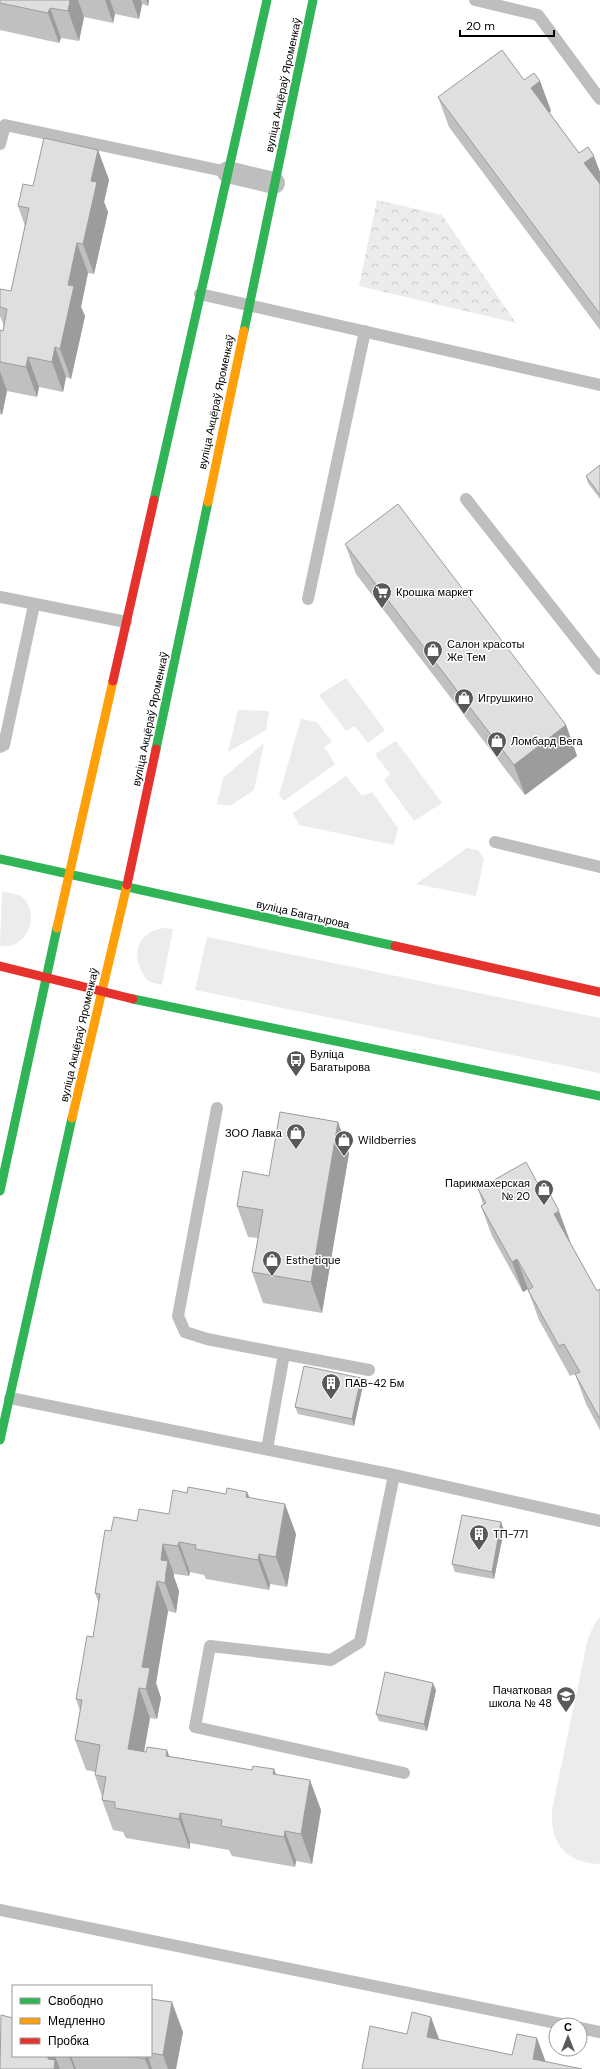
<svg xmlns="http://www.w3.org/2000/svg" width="600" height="2069" font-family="'DM Sans',sans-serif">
	<defs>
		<pattern id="park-crowns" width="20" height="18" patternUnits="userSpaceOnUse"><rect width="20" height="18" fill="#ececec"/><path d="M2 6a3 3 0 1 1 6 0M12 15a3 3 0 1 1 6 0" fill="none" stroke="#c9c9c9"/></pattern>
	</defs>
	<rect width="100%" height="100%" fill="#fff"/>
	<g fill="#ececec">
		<path d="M346,678l39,52 -17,13 -13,-17 -9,5 -27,-36z"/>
		<path d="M238,710l31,1 -3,19 -38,22z"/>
		<path d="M301,719l16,3 15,20 -8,5 11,17 -51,37 -5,-6z"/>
		<path d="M396,741l46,62 -28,18 -30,-41 6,-6 -15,-20z"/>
		<path d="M264,743l-10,47 -24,16 -13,-2 6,-26z"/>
		<path d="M346,776l16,20 10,-4 26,36 -4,17 -95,-20 -6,-12z"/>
		<path d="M467,848l11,2 6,9 -8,37 -60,-12z"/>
		<path d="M2,891c5,2 13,2 18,5 22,13 9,55 -20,50z"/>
		<path d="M162,928l11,1 -11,56c-3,-1 -8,-2 -12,-3 -5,-3 -8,-10 -10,-15 -8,-20 3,-35 22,-39z"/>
		<path d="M207,937l393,81v55l-405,-83z"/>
		<path d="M600,1617v247h-1c-34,-2 -49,-21 -47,-54l36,-172 6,-13z"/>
	</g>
	<path fill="url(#park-crowns)" d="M377,200l65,15 74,108 -157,-37z"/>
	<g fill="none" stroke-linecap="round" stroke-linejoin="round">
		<g stroke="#bebebe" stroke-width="12">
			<path d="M475,0l63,15 62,84"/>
			<path d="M0,144l5,-19 223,47"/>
			<path d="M200,294l400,91"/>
			<path d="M466,499l134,170"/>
			<path d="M0,597l126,25"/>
			<path d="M308,599l57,-268"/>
			<path d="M0,747l4,-2 30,-140"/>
			<path d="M495,842l105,25"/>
			<path d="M217,1108l-39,208 7,16 22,7 77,15 -17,95"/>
			<path d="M284,1354l85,16"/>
			<path d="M10,1398l384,77 206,46"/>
			<path d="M394,1475l-34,167 -29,18 -121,-14 -15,81 209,46"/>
			<path d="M0,1910l566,115"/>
			<path d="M580,2028l20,4"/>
		</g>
		<path stroke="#bebebe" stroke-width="22" d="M228,172l46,11"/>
		<g stroke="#30b455" stroke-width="9">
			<path d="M244,331l69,-331"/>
			<path d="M154,500l113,-500"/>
			<path d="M156,749l52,-247"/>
			<path d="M0,859l395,87"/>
			<path d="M133,999l467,97"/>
			<path d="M0,1191l57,-263"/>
			<path d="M0,1440l72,-322"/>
		</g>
		<g stroke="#ff9f0a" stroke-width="9">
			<path d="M208,502l36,-171"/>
			<path d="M57,928l56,-247"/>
			<path d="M72,1118l55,-233"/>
		</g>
		<g stroke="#e5322d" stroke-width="9">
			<path d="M113,681l41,-181"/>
			<path d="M127,885l29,-136"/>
			<path d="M395,946l205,46"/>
			<path d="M0,966l133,33"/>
		</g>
	</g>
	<g fill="#c0c0c0">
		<path d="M0,0h149l-1,6 -6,-2 -3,15 -24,-5 -2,9 -29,-6 -5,24 -18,-3 -2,5 -59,-13z"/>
		<path d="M524,80l16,1 11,30 -2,1 30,41 21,19v158l-151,-203 -11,-30z"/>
		<path d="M98,150l11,30 -5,22 4,10 -14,62 -6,-1 -7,34 4,9 -14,63 -5,-2 -3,15 -24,-5 -2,10 -30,-6 -5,24 -2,-1v-84l3,1 1,-5 -4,-10v-27l11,2 14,-65 -7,-20 15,-20z"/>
		<path d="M600,465v34l-12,-16 -2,-7z"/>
		<path d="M345,544l221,181 11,31 -52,39 -169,-221z"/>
		<path d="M338,1122l11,31 -27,160 -59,-10 -11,-31 6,-34 -10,-1 -11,-31 32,-30z"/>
		<path d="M478,1189l92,52v1l27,49 3,-2v141l-14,-26 -11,-30 -5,2 -31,-56 -11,-30v-1l-5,3 -31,-56 -11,-30 2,-2z"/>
		<path d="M363,1385l-9,41 -56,-12 -3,-7z"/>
		<path d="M247,1492l3,6 46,36 -9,53 -17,-3 -1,6 -63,-11 -2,-4 -14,-3 -1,4 -15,-2v3l5,14 -3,22 -8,-2 -12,72 5,15 -4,21 -7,-1 -6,34 108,18 22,-1 2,5 45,36 -9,54 -16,-3 -1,6 -63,-11 -3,-6 -39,-7v6l-64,-11 -3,-6 -10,-2 -11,-30v-3l-7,-22v-3l-9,-2 -11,-30 5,-29 -4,-12 17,-62 6,-33 -4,-11 16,-62 26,-10 32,-7 18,-21 39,1z"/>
		<path d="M504,1530l-10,49 -39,-7 -3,-8z"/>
		<path d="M436,1690l-9,41 -48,-10 -3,-7z"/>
		<path d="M151,1999l32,33 -7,37h-176l13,-13h138z"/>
	</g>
	<g fill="#9c9c9c">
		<path d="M70,0h8l6,17 -5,24 -11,-30z"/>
		<path d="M105,0h5l5,14 -2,9z"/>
		<path d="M132,0h9l1,4 -3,15z"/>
		<path d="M146,0h3l-1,6z"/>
		<path d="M50,8l11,30 -2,5 -11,-30z"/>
		<path d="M540,81l11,30 -9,7 -11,-30z"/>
		<path d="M98,150l11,30 -5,22 4,10 -14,62 -11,-30 8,-63z"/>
		<path d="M594,156l6,16v17l-16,-26z"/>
		<path d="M77,243l11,30 -7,34 4,9 -14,63 -11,-30 8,-64z"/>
		<path d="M55,347l11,30 -3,15 -11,-30z"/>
		<path d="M28,357l11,30 -2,10 -11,-30z"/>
		<path d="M0,371l7,20 -5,24 -2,-6z"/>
		<path d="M566,725l11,31 -52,39 -11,-30z"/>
		<path d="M338,1122l11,31 -27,160 -11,-31z"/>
		<path d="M559,1211l11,30 -5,3 -11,-30z"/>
		<path d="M517,1259l11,30 -5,3 -11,-30z"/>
		<path d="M361,1378l2,7 -9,41 -2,-7z"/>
		<path d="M247,1492l11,30 -12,-25z"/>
		<path d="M285,1504l11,30 -9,53 -11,-30z"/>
		<path d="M501,1522l3,8 -10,49 -2,-7z"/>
		<path d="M179,1542l11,30 -1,4 -11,-30z"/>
		<path d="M163,1544l11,30v3l5,14 -3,22 -11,-30 -4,-23z"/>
		<path d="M259,1554l11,30 -1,6 -11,-30z"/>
		<path d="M157,1581l11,30 -12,72 5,15 -4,21 -11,-30 -4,-22z"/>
		<path d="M433,1683l3,7 -9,41 -3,-7z"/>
		<path d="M139,1688l11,30 -11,61 -11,-30z"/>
		<path d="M167,1750l11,30 -12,-24z"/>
		<path d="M274,1769l11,30 -12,-25z"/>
		<path d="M310,1780l11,30 -9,54 -11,-30z"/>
		<path d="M180,1813l10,30v6l-11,-30z"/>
		<path d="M285,1831l11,30 -1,6 -11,-30z"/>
		<path d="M172,2002l11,30 -7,37h-8l-5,-14z"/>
		<path d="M431,2017l11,30 -15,-10z"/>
		<path d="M537,2038l11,30 -15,-9z"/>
		<path d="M48,2056h7l5,13h-8l-4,-10z"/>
		<path d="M69,2056h2l5,13h-2z"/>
		<path d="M146,2056h2l4,13h-3l-4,-10z"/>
	</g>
	<g fill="#dfdfdf" stroke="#9c9c9c">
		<path d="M0,0h70l-2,11 -18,-3 -2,5 -48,-10z"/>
		<path d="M502,50l22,30 10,-7 6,8 -9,7 48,65 9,-6 6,9 -10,7 16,21v130l-162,-217z"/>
		<path d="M44,138l54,12 -7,31 6,1 -14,62 -6,-1 -9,42 6,1 -14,63 -5,-2 -3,15 -24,-5 -2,10 -26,-5v-32l3,1 4,-22 -7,-2v-18l11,2 18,-83 -11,-2 5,-22 10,2z"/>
		<path d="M600,465v30l-14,-19z"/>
		<path d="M398,504l168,221 -52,40 -169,-221z"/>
		<path d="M280,1112l58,10 -27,160 -59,-10 11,-62 -26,-4 6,-35 26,5z"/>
		<path d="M526,1162l19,35 5,-3 9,17 -5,3 43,77 3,-2v130l-25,-45 5,-2 -16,-28 -5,2 -31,-56 5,-3 -16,-28 -5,3 -31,-56 5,-3 -8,-14z"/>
		<path d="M304,1366l57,12 -9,41 -57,-12z"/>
		<path d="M188,1487l38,7 1,-6 20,4 -1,5 39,7 -9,53 -17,-3 -1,6 -63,-11 1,-4 -17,-3 -1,4 -15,-2 -2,16 7,1 -2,11 -1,11 -8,-2 -15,86 8,1 -4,21 -7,-1 -11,61 18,3 1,-5 20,3 -1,6 86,14 1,-4 21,3 -1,5 37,6 -9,54 -16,-3 -1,6 -63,-11 1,-6 -42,-7 -1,6 -64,-11v-6l-13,-2 4,-23 -11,-2 5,-30 -25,-5 7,-40 -6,-1 11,-63 6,1 7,-43 -5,-1 10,-63 6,1 3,-14 23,4 2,-12 30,5 4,-24 14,3z"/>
		<path d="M462,1515l39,7 -9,50 -40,-8z"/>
		<path d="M385,1672l48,11 -9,41 -48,-10z"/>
		<path d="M151,1999l21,3 -9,53 -12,-2z"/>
		<path d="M412,2012l19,5 -4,20 85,18 5,-21 20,4 -4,21 49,10h-220l8,-43 37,8z"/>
		<path d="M1,2015l12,3v38h35v3l7,1 -1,9h-54z"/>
		<path d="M129,2056h17l-1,3z"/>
	</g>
	<defs>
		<symbol id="supermarket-pin" viewBox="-11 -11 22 30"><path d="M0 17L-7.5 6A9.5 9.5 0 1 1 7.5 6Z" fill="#595959" stroke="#fff"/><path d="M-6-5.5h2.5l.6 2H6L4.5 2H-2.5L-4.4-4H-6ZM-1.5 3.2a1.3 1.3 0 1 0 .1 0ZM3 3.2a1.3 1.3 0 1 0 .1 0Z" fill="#fff"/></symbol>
		<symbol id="shop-pin" viewBox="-11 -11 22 30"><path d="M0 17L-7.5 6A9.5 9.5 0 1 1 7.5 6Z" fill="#595959" stroke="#fff"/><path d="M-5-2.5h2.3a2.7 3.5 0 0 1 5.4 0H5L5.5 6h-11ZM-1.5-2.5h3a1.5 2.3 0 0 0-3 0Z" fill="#fff"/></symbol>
		<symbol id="bus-pin" viewBox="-11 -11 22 30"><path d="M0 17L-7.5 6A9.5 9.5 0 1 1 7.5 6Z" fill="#595959" stroke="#fff"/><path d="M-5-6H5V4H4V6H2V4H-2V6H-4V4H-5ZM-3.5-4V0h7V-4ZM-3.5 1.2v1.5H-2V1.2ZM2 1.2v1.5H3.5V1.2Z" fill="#fff"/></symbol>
		<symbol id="building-pin" viewBox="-11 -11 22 30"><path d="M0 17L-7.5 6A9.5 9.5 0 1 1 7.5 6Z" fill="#595959" stroke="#fff"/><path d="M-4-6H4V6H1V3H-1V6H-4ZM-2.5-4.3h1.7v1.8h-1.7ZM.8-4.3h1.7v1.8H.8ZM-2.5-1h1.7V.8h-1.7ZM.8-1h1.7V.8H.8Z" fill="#fff"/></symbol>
		<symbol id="school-pin" viewBox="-11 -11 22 30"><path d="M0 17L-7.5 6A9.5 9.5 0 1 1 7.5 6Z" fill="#595959" stroke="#fff"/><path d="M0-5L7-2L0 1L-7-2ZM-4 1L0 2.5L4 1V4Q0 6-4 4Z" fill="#fff"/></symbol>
	</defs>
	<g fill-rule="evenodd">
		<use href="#supermarket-pin" x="371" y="581" width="22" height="30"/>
		<use href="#shop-pin" x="422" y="639" width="22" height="30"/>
		<use href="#shop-pin" x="453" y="687" width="22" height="30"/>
		<use href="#shop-pin" x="486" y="730" width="22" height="30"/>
		<use href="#bus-pin" x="285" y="1049" width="22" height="30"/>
		<use href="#shop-pin" x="285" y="1122" width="22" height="30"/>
		<use href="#shop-pin" x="333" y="1129" width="22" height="30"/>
		<use href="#shop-pin" x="533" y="1178" width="22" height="30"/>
		<use href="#shop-pin" x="261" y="1249" width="22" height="30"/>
		<use href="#building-pin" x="320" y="1372" width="22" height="30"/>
		<use href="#building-pin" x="468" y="1523" width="22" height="30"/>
		<use href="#school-pin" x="555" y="1685" width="22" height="30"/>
	</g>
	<g text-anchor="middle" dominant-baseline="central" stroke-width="3" stroke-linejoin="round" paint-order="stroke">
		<g font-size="11" fill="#000" stroke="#fff">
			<text transform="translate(283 85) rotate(-78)">вуліца Акцёраў Яроменкаў</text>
			<text transform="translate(216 402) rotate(-78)">вуліца Акцёраў Яроменкаў</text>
			<text transform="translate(150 719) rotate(-78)">вуліца Акцёраў Яроменкаў</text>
			<text transform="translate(303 914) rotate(13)">вуліца Багатырова</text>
			<text transform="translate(79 1035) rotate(-77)">вуліца Акцёраў Яроменкаў</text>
		</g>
		<g font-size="11" fill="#000" stroke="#fff" text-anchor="start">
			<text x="396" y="592">Крошка маркет</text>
			<text x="447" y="644">Салон красоты<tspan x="447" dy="13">Же Тем</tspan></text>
			<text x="478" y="698">Игрушкино</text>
			<text x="511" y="741">Ломбард Вега</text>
			<text x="310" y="1054">Вуліца<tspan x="310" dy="13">Багатырова</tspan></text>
			<text x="282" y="1133" text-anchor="end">ЗОО Лавка</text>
			<text x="358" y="1140">Wildberries</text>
			<text x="530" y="1183" text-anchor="end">Парикмахерская<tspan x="530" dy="13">№ 20</tspan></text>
			<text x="286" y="1260">Esthetique</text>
			<text x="345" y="1383">ПАВ-42 Бм</text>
			<text x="493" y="1534">ТП-771</text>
			<text x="552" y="1690" text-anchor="end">Пачатковая<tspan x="552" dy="13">школа № 48</tspan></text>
		</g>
	</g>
	<rect x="12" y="1985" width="140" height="72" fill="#ffffff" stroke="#999999"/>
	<rect x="20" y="1998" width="20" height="6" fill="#30b455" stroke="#999999"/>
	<text x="48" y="2005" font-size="12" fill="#000000">Свободно</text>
	<rect x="20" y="2018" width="20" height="6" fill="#ff9f0a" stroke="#999999"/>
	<text x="48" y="2025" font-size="12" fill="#000000">Медленно</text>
	<rect x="20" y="2038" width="20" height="6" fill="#e5322d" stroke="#999999"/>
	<text x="48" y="2045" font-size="12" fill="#000000">Пробка</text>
	<g transform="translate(568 2037)"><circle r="19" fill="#ffffff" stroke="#999999"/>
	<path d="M0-3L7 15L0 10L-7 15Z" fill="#595959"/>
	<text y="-6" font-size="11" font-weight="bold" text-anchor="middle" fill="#000000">С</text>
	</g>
	<path d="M460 30v6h94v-6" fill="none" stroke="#000000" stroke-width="2"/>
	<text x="466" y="30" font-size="12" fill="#000000" stroke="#ffffff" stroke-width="3" paint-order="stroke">20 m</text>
</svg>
